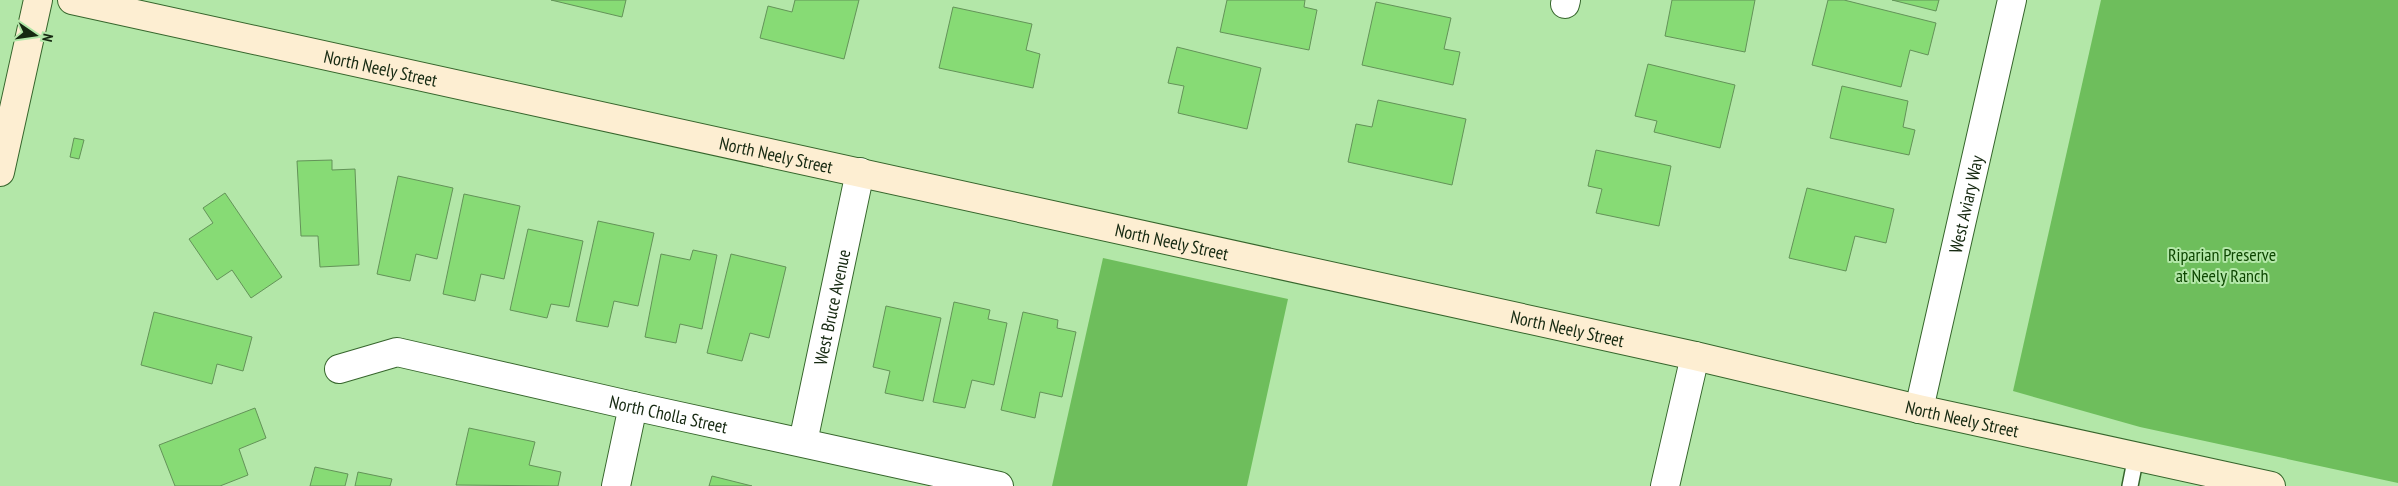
<svg xmlns="http://www.w3.org/2000/svg" width="2398" height="486" font-family="'PT Sans Narrow',sans-serif">
	<rect width="100%" height="100%" fill="#b3e7a8"/>
	<g fill="#6ebe5c">
		<path d="M2101,0h297v483l-258,-56 -127,-36z"/>
		<path d="M1103,258l185,41 -41,187h-195z"/>
	</g>
	<g fill="#87db75" stroke="#639358">
		<path d="M551,0h75l-4,17z"/>
		<path d="M795,0h64l-15,59 -84,-21 8,-32 24,6z"/>
		<path d="M1227,0h78l-1,7 13,3 -8,40 -89,-18z"/>
		<path d="M1672,0h83l-10,52 -80,-16z"/>
		<path d="M1828,0h16l92,23 -8,32 -18,-5 -9,37 -89,-22z"/>
		<path d="M1892,0h47l-3,11z"/>
		<path d="M1376,2l75,16 -7,31 16,3 -7,33 -91,-20z"/>
		<path d="M953,7l79,17 -6,26 14,4 -7,34 -94,-20z"/>
		<path d="M1177,47l84,21 -14,61 -69,-16 6,-27 -16,-3z"/>
		<path d="M1648,64l87,21 -15,63 -66,-16 3,-11 -22,-5z"/>
		<path d="M1842,86l66,15 -5,26 12,3 -6,25 -79,-17z"/>
		<path d="M1378,100l88,19 -14,66 -104,-23 8,-38 16,3z"/>
		<path d="M74,138l10,2 -5,19 -9,-2z"/>
		<path d="M1596,150l75,16 -12,60 -63,-13 6,-24 -14,-3z"/>
		<path d="M332,160v10l23,-1 4,96 -39,2 -2,-31h-17l-4,-75z"/>
		<path d="M398,176l55,12 -16,71 -21,-5 -6,27 -33,-7z"/>
		<path d="M1807,188l87,21 -8,34 -31,-7 -9,35 -57,-13z"/>
		<path d="M225,193l57,84 -31,21 -19,-28 -15,10 -28,-41 24,-16 -10,-15z"/>
		<path d="M464,194l56,12 -16,73 -23,-5 -6,27 -32,-7z"/>
		<path d="M598,221l56,12 -16,73 -24,-5 -6,26 -32,-6z"/>
		<path d="M528,229l55,12 -14,66 -18,-3 -4,14 -37,-8z"/>
		<path d="M693,250l24,5 -15,74 -22,-5 -4,19 -31,-6 16,-83 29,6z"/>
		<path d="M731,254l55,13 -17,71 -19,-5 -8,28 -35,-8z"/>
		<path d="M954,302l36,8 -2,9 19,4 -13,62 -22,-5 -7,28 -32,-6z"/>
		<path d="M886,306l55,12 -18,83 -38,-8 5,-22 -17,-4z"/>
		<path d="M154,312l98,25 -9,34 -26,-7 -5,20 -71,-19z"/>
		<path d="M1023,312l35,8 -1,8 19,4 -14,65 -22,-5 -5,26 -34,-8z"/>
		<path d="M255,408l11,30 -27,11 9,26 -28,11h-45l-16,-41z"/>
		<path d="M469,428l66,14 -6,23 32,7 -3,14 -102,-1z"/>
		<path d="M315,467l33,7 -3,12h-35z"/>
		<path d="M358,472l34,7 -2,7h-35z"/>
		<path d="M712,476l40,10h-43z"/>
	</g>
	<g fill="none" stroke-linecap="round" stroke-linejoin="round">
		<defs>
			<path id="lane" d="M2130,486l6,-30"/>
			<g id="street">
				<path d="M1565,4l1,-4"/>
				<path id="s1" d="M339,369l58,-17 236,54 366,80"/>
				<path id="s2" d="M1919,409l93,-409"/>
				<path id="s3" d="M803,442l57,-270"/>
				<path d="M616,486l17,-80"/>
				<path d="M1665,486l30,-130"/>
			</g>
			<g id="secondary">
				<path id="s4" d="M72,0l1623,356 224,53 352,77"/>
				<path d="M0,172l38,-172"/>
			</g>
		</defs>
		<use href="#lane" stroke="#36652c" stroke-width="18"/>
		<use href="#street" stroke="#36652c" stroke-width="30"/>
		<use href="#secondary" stroke="#36652c" stroke-width="30"/>
		<use href="#lane" stroke="#fff" stroke-width="15"/>
		<use href="#street" stroke="#fff" stroke-width="28"/>
		<use href="#secondary" stroke="#fdeed2" stroke-width="28"/>
	</g>
	<g text-anchor="middle" dominant-baseline="central" stroke-width="4" stroke-linejoin="round" paint-order="stroke">
		<g font-size="18" fill="#162911" stroke="#b3e7a8">
			<text stroke="none"><textPath href="#s4" startOffset="316">North Neely Street</textPath></text>
			<text stroke="none"><textPath href="#s4" startOffset="721">North Neely Street</textPath></text>
			<text stroke="none"><textPath href="#s2" startOffset="210">West Aviary Way</textPath></text>
			<text stroke="none"><textPath href="#s4" startOffset="1126">North Neely Street</textPath></text>
			<text stroke="none"><textPath href="#s3" startOffset="138">West Bruce Avenue</textPath></text>
			<text stroke="none"><textPath href="#s4" startOffset="1531">North Neely Street</textPath></text>
			<text stroke="none"><textPath href="#s1" startOffset="339">North Cholla Street</textPath></text>
			<text stroke="none"><textPath href="#s4" startOffset="1936">North Neely Street</textPath></text>
		</g>
		<g font-size="18" fill="#0d4600" stroke="#b3e7a8">
			<text x="2222" y="254">Riparian Preserve<tspan x="2222" dy="21">at Neely Ranch</tspan></text>
		</g>
	</g>
	<g transform="translate(35 35) rotate(103)" stroke="#b3e7a8" stroke-width="4" paint-order="stroke">
	<path d="M0-4L9 19L0 12L-9 19Z" fill="#162911"/>
	<text y="-8" font-size="14" font-weight="bold" text-anchor="middle" fill="#162911">N</text>
	</g>
</svg>
